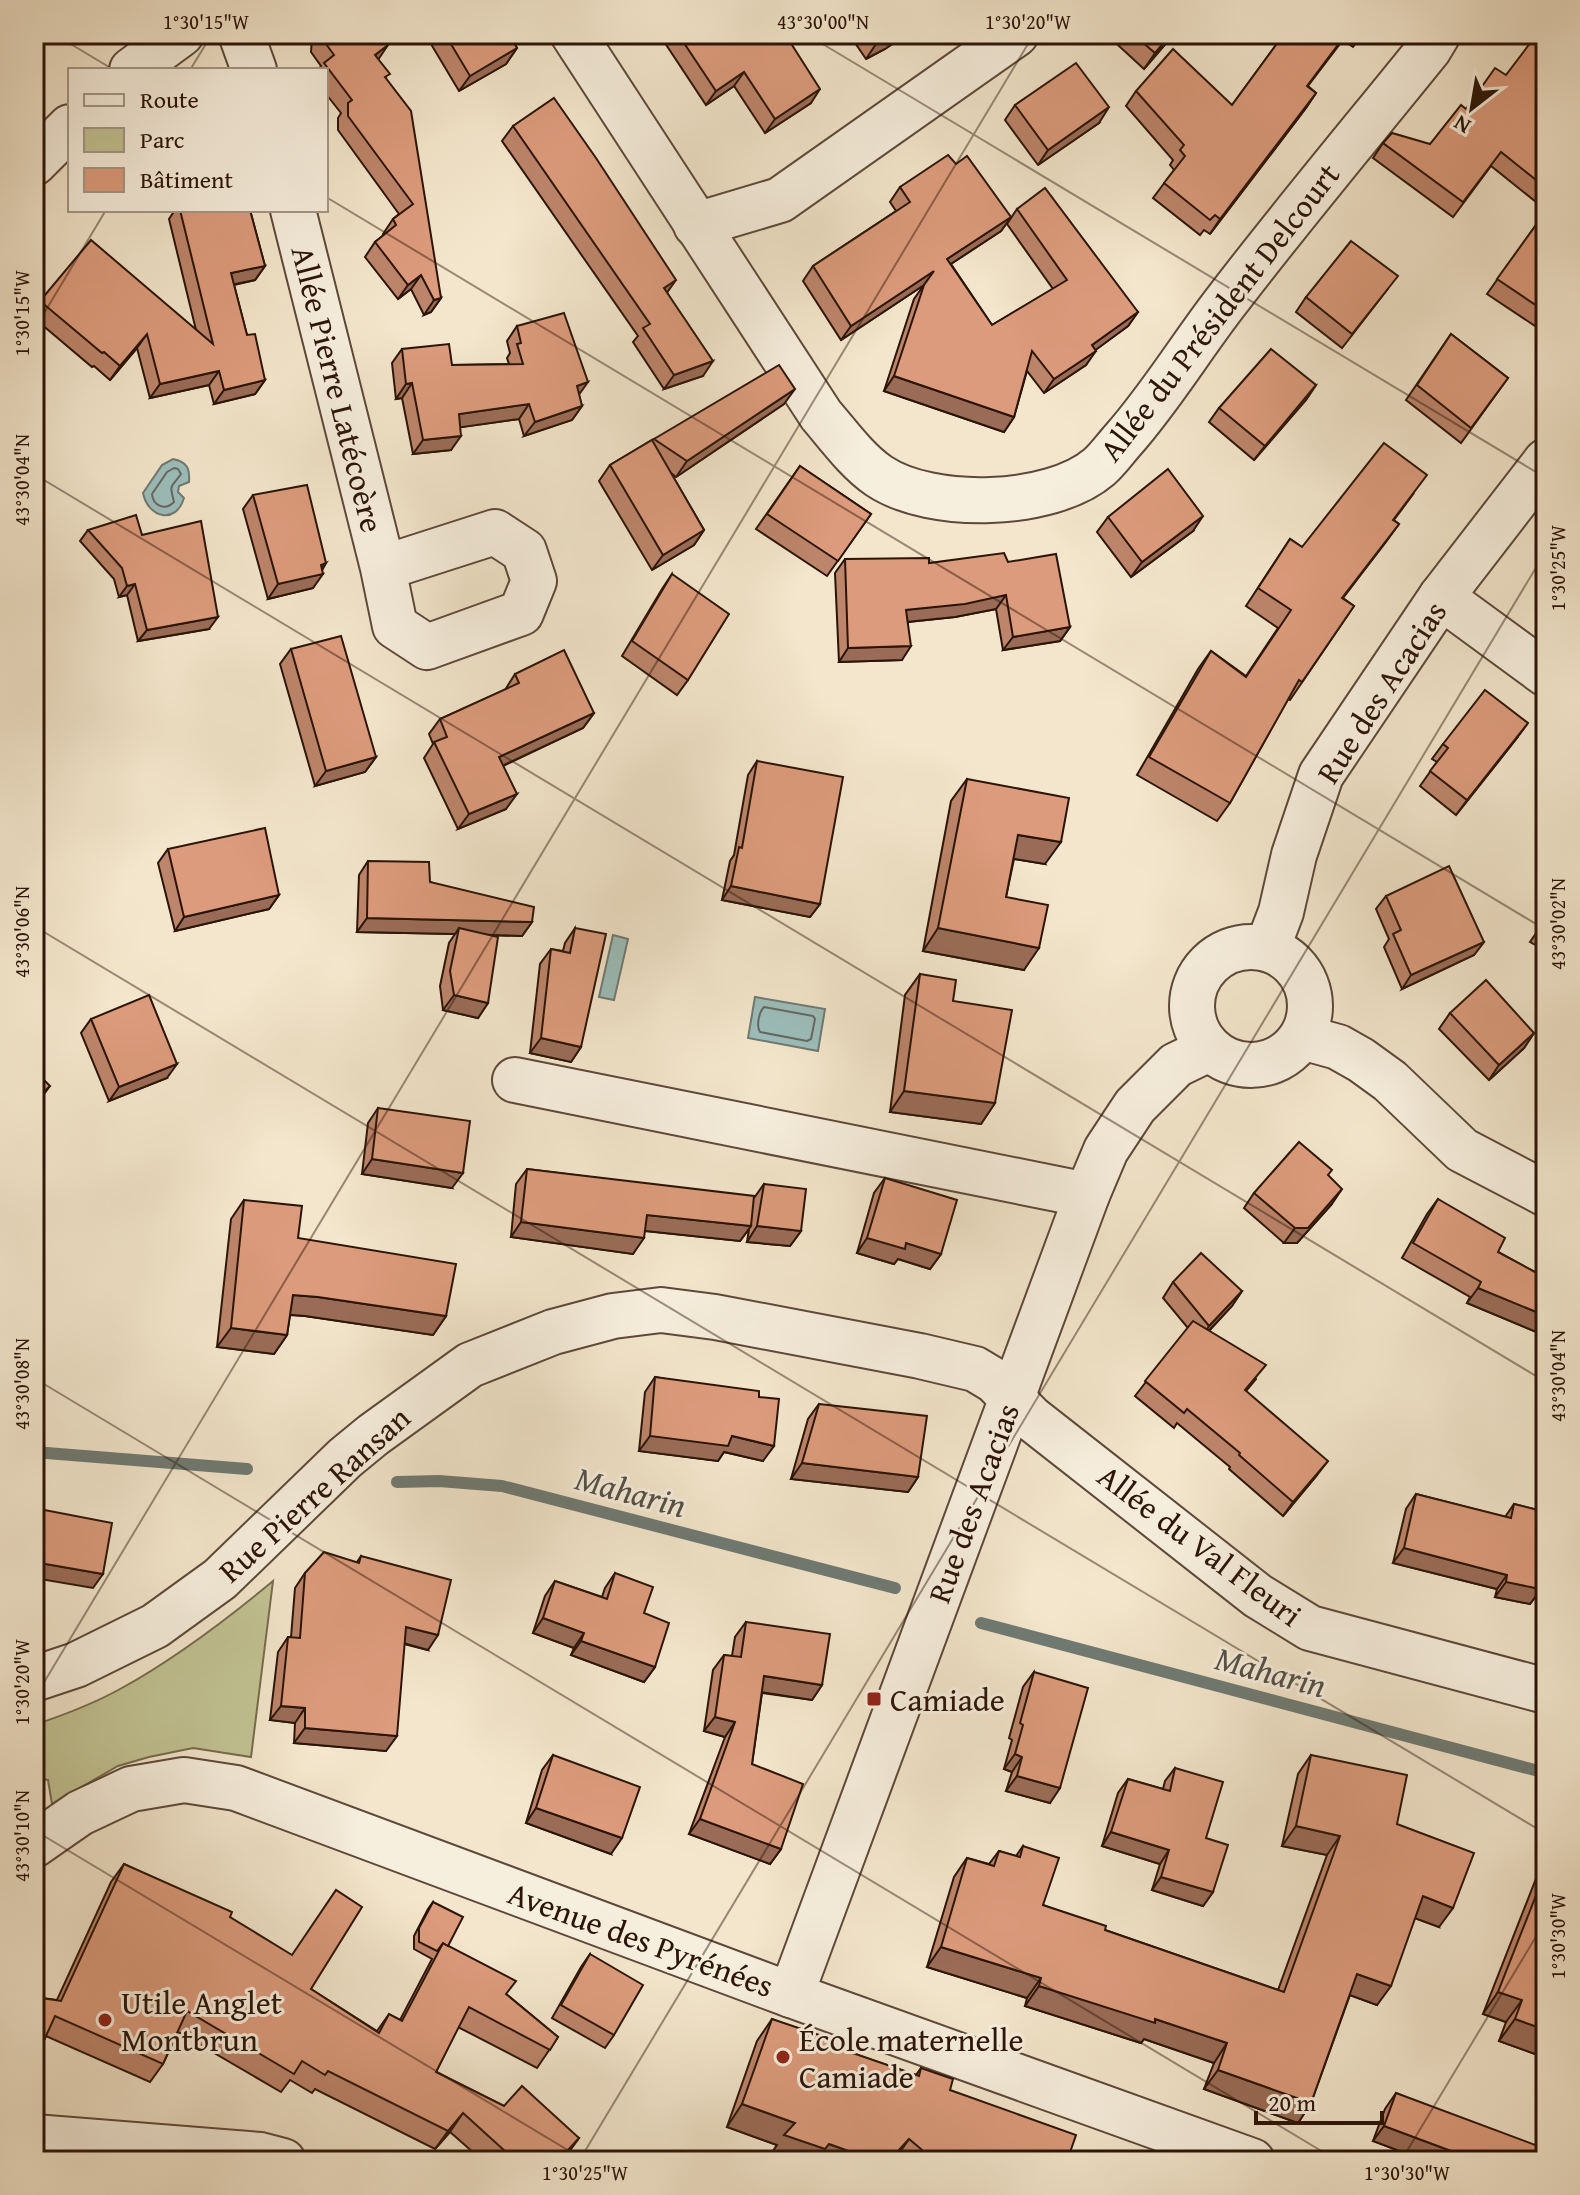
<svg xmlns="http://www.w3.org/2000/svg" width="1580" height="2195" font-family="'Gentium Book Plus',serif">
	<rect width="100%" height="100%" fill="#f3e6cc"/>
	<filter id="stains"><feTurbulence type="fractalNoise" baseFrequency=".0025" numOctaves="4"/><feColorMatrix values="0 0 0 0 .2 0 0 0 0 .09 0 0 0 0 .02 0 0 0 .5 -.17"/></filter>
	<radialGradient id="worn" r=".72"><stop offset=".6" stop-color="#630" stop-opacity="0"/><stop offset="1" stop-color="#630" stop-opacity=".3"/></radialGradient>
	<path fill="#c2c393" stroke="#766c4e" stroke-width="2" d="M273,1581l-22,176 -58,-9 -44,9 -31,9 -66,38 -4,-24 -14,-2v-53c30,-10 59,-21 86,-36 55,-30 106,-69 153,-108z"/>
	<g fill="#9cbebb" stroke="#6f7a73" stroke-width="2">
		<path d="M173,459c14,3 17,9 16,23l-10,4 -1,6 6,6c-8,27 -36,20 -41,-5l19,-28z"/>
		<path d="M613,935l15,4 -14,61 -15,-3z"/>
		<path d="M755,997l70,12 -7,42 -70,-13z"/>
	</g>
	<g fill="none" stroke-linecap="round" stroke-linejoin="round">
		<g stroke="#646962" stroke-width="2">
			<path d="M174,468l4,1 3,5c-10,15 -12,8 -7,28 -9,9 -21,4 -22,-8l15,-22z"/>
			<path d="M764,1007l49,9 2,3 -4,20 -4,2 -47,-9c-4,-6 -1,-20 4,-25z"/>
		</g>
		<g stroke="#6f7a73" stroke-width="12">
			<path d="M34,1452l213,17"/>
			<path d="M397,1482l42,-1 63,5 393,102"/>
			<path d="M981,1623l565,150"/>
		</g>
		<defs>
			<g id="minor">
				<path d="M241,34l13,36"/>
				<path d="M573,34l248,381c18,21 36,46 58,61 52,35 172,32 220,-9 9,-8 16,-18 24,-27 39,-44 69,-95 105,-141 65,-85 134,-167 201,-250l9,-15"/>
				<path d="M132,70l49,-36"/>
				<path d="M34,163l36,-36"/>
				<path d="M293,210l90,358 12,58 32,21 94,-34 13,-32 -10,-30 -29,-19 -112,36"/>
				<path d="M696,225l84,-25 236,-166"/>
				<path d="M1441,597l105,77"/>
				<circle cx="1251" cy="1006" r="59"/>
				<path d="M1267,949l14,-37 13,-57 27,-80 120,-178 105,-136"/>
				<path d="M1302,1037l36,10 23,13 29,21 72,69 84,44"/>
				<path d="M515,1080l572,115"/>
				<path d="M34,1679l42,-14 79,-39 65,-47 125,-121 28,-23 97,-70 83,-33 60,-16 48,-6 54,7 205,39 55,13 20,12 36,37 227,178 52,32 236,63"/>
				<path d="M34,1845l46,-32 51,-24 53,-9 52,8 555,207 461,166"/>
				<path d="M791,1995l296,-800 19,-45 29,-44 41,-41 33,-16"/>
				<path d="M34,2137l226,18 23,6"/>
			</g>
		</defs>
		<use href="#minor" stroke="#5d4839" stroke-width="48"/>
		<use href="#minor" stroke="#f7efde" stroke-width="44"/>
	</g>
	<g fill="#bd856b" stroke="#2b1408" stroke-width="2">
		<path d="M309,34h70l-1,25 8,19 55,220 -10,14 -7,3 -13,-26 -13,10 -33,-42 10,-15 9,-7 -1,-1 10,-15 6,-5 -61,-84v-12l3,-5 -15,-19v-24h-8l3,-4 -10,-14 1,-14z"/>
		<path d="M425,34h84l8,14 -11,16 -47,27z"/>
		<path d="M659,34h126l26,69 -46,30 -31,-47 -28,19z"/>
		<path d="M849,34h58l-22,15 -19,10z"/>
		<path d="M1106,34h68l-30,35z"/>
		<path d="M1284,34h79l-10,13 -10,-7 -35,46 8,7 -10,15 -96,126 -6,-4 -4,5 -47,-37 21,-28 -4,-5 3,-5 -47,-54 10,-15 96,14z"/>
		<path d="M1546,34v176l-55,-44 -38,51 -80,-59 10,-15 47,1 36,-35 40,-34z"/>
		<path d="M1015,105l84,18 -61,42 -33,-45z"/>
		<path d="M513,126l154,166 36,84 -39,13 -31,-47 5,-6 -136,-195z"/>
		<path d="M956,164l55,53 -10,14 -50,33 41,61 61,-36 -46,-65 10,-15 121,103 -10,14 -33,24 -9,15 -42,28 -17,-22 -13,46 -10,15 -120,-41 30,-92 10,-14 -83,55 -38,-59 10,-15 83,-55 -6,-9 10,-15z"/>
		<path d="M175,210h75l15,56 -10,14 -21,5 13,50 18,45 -10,14 -41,10 -5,-19 -59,13 -13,-50 -27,32 -16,-14 -2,1 -58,-49v-8l6,-9 156,29 -27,-111z"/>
		<path d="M1546,211v119l-2,2 -57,-38z"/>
		<path d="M1387,290l-45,58 -46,-36 10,-15z"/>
		<path d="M517,326l62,69 3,11 -10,14 -48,16 -5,-17 -59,8 -9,23 -38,4 -11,-56 -6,1 -4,-36 10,-14 50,16 57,-1 -2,-6 3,-5 -3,-12z"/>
		<path d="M1451,334l57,44 -47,65 -55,-43z"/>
		<path d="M1316,385l-10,15 -52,60 -45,-38 10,-14z"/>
		<path d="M784,404l-108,73 -5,-4 33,57 -10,15 -42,25 -53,-89 11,-16 44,-26z"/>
		<path d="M800,466l71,48 -44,62 -71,-47z"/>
		<path d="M1414,493l-20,27 5,4 -56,74 11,8 -64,94 -2,-1 -58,104 -13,18 -80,-46 61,-106 13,-18 35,25 32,-48 -32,-22 44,-67 12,8z"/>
		<path d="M253,495l73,68 -13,25 -45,11 -25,-90z"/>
		<path d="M1108,517l85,14 -62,46 -34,-45z"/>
		<path d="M88,530l54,5 67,94 -71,12 -11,-46 -8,2 -5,-18 -34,-38z"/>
		<path d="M845,559l84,4 79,-1 62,65 -10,14 -57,9 -7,-41 -41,8 -47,5 -6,38 -63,2 -4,-89z"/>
		<path d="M672,574l16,106 -11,15 -55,-39 40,-67z"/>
		<path d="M291,649l85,108 -11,15 -50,14 -35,-122z"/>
		<path d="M515,674l79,39 -11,15 -80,38 3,43 -48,20 -34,-71 9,-14 -4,-10 11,-15 65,-29z"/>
		<path d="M1517,738l-61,77 -36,-29 17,-24 -5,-3 11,-15z"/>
		<path d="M757,761l63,143 -10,13 -88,-17 8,-39 4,-6 14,-80z"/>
		<path d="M967,779l78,85 -31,-5 -8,38 18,73 -101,-19 28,-150z"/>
		<path d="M168,849l111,46 -10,14 -94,22 -17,-68z"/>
		<path d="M368,861l62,21 102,40 -10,14 -32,-1 -2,68 -10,15 -35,-8 -3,-24 9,-43 6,-9 -98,-2 2,-57z"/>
		<path d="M1386,896l98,46 -10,13 -72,34 -18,-42 5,-8 -13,-30z"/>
		<path d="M1546,923v28l-16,-9 9,-13z"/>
		<path d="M575,928l6,119 -10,15 -41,-9 10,-89 11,-15 12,2 2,-8z"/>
		<path d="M920,974l33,27 42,102 -14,21 -91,-12 15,-117z"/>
		<path d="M1450,1013l84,20 -10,15 -35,32 -50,-51z"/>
		<path d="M91,1019l76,59 -58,23 -28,-68z"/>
		<path d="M1546,1075v18l-8,-5z"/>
		<path d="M378,1108l74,80 -90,-14 6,-51z"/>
		<path d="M527,1169l227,29 10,-14 37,47 -11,15 -43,-4 2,-13 -9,12 -95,-10 -12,23 -122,-17 5,-53z"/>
		<path d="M1328,1175l4,29 -35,39h-13l-40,-35 10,-15z"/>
		<path d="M885,1178l56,76 -11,15 -32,-10 -4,5 -37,-11 17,-60z"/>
		<path d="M1438,1199l60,53 48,26v58l-79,-33 3,-6 -68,-39 25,-44z"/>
		<path d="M244,1200l54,38 148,78 -13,19 -128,-19 -15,-1 -3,20 -13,19 -57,-7 14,-128z"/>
		<path d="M1173,1282l69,9 -10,15 -23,25 47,48 -10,12 71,84 -34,41 -54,-47 1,-2 -53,-44 -3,5 -39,-32 53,-68 -25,-30z"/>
		<path d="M655,1377l104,20 4,64 -39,-9 -6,9 -79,-10 6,-59z"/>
		<path d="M819,1404l99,73 -10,15 -117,-13 17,-60z"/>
		<path d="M1416,1494l89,23 9,-13 32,8v87l-10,-3 -6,8 -35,-7 2,-8 -104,-26 13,-54z"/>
		<path d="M361,1556l67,94 -24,-6 -18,107 -92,-8 1,-20 -25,-3 8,-68 10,-15h3l4,-49 10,-15 52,-11z"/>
		<path d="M615,1573l29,40 11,54 -11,15 -73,-27 3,-7 -41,-15 12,-37 10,-15 47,16 3,-9z"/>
		<path d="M746,1622l76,63 -10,15 -50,-7 -10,71 29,85 -11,15 -81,-30 36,-97 -21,-6 9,-61 11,-15 8,1 3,-19z"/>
		<path d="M1034,1672l16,131 -44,-12 6,-19 -8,-3 8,-29 -3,-2 14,-51z"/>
		<path d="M553,1755l58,99 -85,-31 16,-53z"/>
		<path d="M1311,1755l86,69 42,103 -24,-9 -38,87 -27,-10 -39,108 -13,20 -94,-34 10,-26 -70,-24 -3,4 -116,-37 2,-8 -100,-31 27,-90 13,-19 22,6 10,-13 17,5 7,-10 20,59 62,25 173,60 49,-135 -45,-9 16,-72z"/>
		<path d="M1175,1768l31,70 7,54 -10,14 -51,-16 8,-26 -58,-18 16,-53 10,-14 35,10 2,-8z"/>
		<path d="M1546,1853v205l-47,-17 7,-19 -23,-8z"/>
		<path d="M124,1864l106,53 81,72 66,42 12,-17 11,6 32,-61 -18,-10v-13l14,-27 5,-7 15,44 110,91 -21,31 -79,-41 -22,45 68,34 75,32 -17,23h-79l-33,-29 -15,17 -120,-60 -3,4 -22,-13 -9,12 -103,-60 -15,32 -13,18 -104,-46 -12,23v-62l23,3 54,-118z"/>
		<path d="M590,1954l24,81 -9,13 -53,-30 29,-51z"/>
		<path d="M772,2019l57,26 87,30 5,-7 29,22 117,71h-288l-10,-4 8,-12 -50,-18 30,-86z"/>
		<path d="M1396,2093l147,68h-117l-53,-20 12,-32z"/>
	</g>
	<g fill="#9a6c57" stroke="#2b1408" stroke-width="2">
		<path d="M896,34h11l-22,15 -19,10 10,-15z"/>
		<path d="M1171,34h3l-30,35 11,-16z"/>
		<path d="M388,45l-10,15 -3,-5z"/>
		<path d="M517,48l-11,16 -47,27 11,-15z"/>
		<path d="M744,72l-10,14 -28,19 10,-14z"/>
		<path d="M820,89l-9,14 -46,30 10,-14z"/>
		<path d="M1316,93l-10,15 -96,126 10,-15z"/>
		<path d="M1109,107l-10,16 -61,42 10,-15z"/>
		<path d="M1011,217l-10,14 -64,42 10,-14z"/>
		<path d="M265,266l-10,14 -34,7 10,-14z"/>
		<path d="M934,271l-10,14 -83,55 10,-14z"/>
		<path d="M421,275l-10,14 -13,10 10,-14z"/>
		<path d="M676,280l-10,14 -2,-6z"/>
		<path d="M441,298l-10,14 -7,3 10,-15z"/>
		<path d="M1138,312l-10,14 -46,34 10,-15z"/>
		<path d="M147,334l-10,14 -27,32 10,-14z"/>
		<path d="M1096,351l-10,14 -42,28 10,-14z"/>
		<path d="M713,361l-10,15 -39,13 10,-14z"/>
		<path d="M219,371l-10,14 -59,13 10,-14z"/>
		<path d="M894,376l120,41 -10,15 -120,-41z"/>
		<path d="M265,380l-10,14 -41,10 10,-14z"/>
		<path d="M588,382l-10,14 -1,-10z"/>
		<path d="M412,383l-10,15 -6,1 10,-15z"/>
		<path d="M1316,385l-10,15 -52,60 11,-14z"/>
		<path d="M795,389l-11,15 -108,73 11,-16z"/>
		<path d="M529,404l-10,15 -70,10 10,-15z"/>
		<path d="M582,406l-10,14 -48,16 11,-14z"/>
		<path d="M461,436l-10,14 -38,4 10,-14z"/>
		<path d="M1203,516l-10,15 -62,46 11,-15z"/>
		<path d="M1399,524l-13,18 -57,74 13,-18z"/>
		<path d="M704,530l-10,15 -42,25 11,-15z"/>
		<path d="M326,563l-9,12 6,-1 -10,14 -45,11 10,-15z"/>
		<path d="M135,584l-8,11 -8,2 8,-11z"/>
		<path d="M1006,595l-10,14 -41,8 -58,6 9,-13z"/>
		<path d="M218,617l-9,12 -71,12 9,-11z"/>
		<path d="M1070,627l-10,14 -57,9 10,-13z"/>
		<path d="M911,646l-9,14 -63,2 9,-14z"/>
		<path d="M594,713l-11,15 -94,44 10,-15z"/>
		<path d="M1528,723l-11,15 -61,77 11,-15z"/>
		<path d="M376,757l-11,15 -50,14 11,-15z"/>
		<path d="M517,794l-11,15 -48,20 11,-15z"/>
		<path d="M1018,835l43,7 -16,22 -42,-7z"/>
		<path d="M731,886l89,18 -10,13 -88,-17z"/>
		<path d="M279,895l-10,14 -94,22 9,-14z"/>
		<path d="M367,918l165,4 -10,14 -64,-2 1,-6 -4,6 -98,-2z"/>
		<path d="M938,928l101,20 -15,22 -101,-19z"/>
		<path d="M1484,942l-10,13 -72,34 9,-14z"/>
		<path d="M454,995l34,8 -10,15 -35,-8z"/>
		<path d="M1534,1033l-10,15 -35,32 10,-15z"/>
		<path d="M541,1038l40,9 -10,15 -41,-9z"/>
		<path d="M177,1064l-10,14 -58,23 10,-14z"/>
		<path d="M50,1086l-14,19 -2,2v-6z"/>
		<path d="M904,1091l91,12 -14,21 -91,-12z"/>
		<path d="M372,1159l91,14 -11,15 -90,-14z"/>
		<path d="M1342,1189l-10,15 -35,39h-13l11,-15z"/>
		<path d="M647,1215l104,11 -11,15 -104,-11z"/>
		<path d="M521,1222l123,16 -11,16 -122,-17z"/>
		<path d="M757,1226l44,5 -11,15 -43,-4z"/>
		<path d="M867,1238l39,5 35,11 -11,15 -32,-10 -4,5 -37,-11z"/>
		<path d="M1478,1288l68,28v20l-79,-33z"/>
		<path d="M1242,1291l-10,15 -33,35 10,-15z"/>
		<path d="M293,1295l25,2 128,19 -13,19 -128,-19 -26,-2z"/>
		<path d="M231,1328l56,7 -13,19 -57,-7z"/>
		<path d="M650,1436h82l42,10 -11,15 -39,-9 -6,9 -79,-10z"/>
		<path d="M1328,1461l-11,14 -34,41 10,-14z"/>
		<path d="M802,1463l116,14 -10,15 -117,-13z"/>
		<path d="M1404,1548l103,27 -10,14 -104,-26z"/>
		<path d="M34,1562l69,12 -10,14 -59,-10z"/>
		<path d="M1543,1580l3,1v18l-10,-3 -6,8 -35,-7 11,-15z"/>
		<path d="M543,1618l41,15 -10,15 -41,-15z"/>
		<path d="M406,1627l32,8 -10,15 -32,-9z"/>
		<path d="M581,1641l74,26 -11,15 -73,-27z"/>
		<path d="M764,1676l58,9 -10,15 -58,-9z"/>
		<path d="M281,1706l24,2 -10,15 -25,-3z"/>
		<path d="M715,1717l20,5 -10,15 -21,-6z"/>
		<path d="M305,1728l92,8 -11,15 -92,-8z"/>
		<path d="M1015,1754l7,3 -10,15 -8,-3z"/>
		<path d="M1017,1776l43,12 -10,15 -44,-12z"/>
		<path d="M536,1808l86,30 -11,16 -85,-31z"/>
		<path d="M700,1819l81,30 -11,15 -81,-30z"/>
		<path d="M1296,1826l44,10 -13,19 -45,-9z"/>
		<path d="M1111,1832l58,18 -9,14 -58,-18z"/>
		<path d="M1161,1877l52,15 -10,14 -51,-16z"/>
		<path d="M1423,1896l30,12 -14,19 -30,-11z"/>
		<path d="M941,1947l100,31 -14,20 -100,-31z"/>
		<path d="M1357,1974l34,12 -14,19 -33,-12z"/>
		<path d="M1039,1986l116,33 72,24 -13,20 -70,-24 -3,4 -116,-37z"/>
		<path d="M1498,1992l24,8 -16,22 -23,-8z"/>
		<path d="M1515,2019l31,11v28l-47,-17z"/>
		<path d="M1218,2070l93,33 -13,20 -94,-34z"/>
		<path d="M742,2104l53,19 34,21 48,17h-98l-10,-4 8,-12 -50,-18z"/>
		<path d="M463,2113l-13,19 -15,17 13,-18z"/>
		<path d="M1384,2126l94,35h-52l-53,-20z"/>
		<path d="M579,2138l-13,18 -4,5h-4z"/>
		<path d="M909,2139l-15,22h-5z"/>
	</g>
	<g fill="#dc9b7c" stroke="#2b1408" stroke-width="2">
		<path d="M321,34h58l9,11 -13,10 15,19 -5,3 26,34 30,187 -7,2 -13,-25 -13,10 -33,-43 21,-17 -3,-6 20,-15 -65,-88v-13l4,-3 -28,-37 10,-8 -13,-18z"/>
		<path d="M445,34h64l8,14 -47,28z"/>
		<path d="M678,34h107l35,55 -45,30 -31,-47 -28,19z"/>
		<path d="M869,34h27l-20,10z"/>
		<path d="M1133,34h38l-16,19z"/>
		<path d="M1284,34h62l-39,52 9,7 -96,126 -5,-4 -5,5 -46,-37 21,-27 -5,-6 4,-5 -48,-54 37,-42 59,56z"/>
		<path d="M1537,34h9v154l-45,-36 -38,50 -80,-59 9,-10 38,11 31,-39 5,4 29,-41 11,7z"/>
		<path d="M1076,63l33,44 -61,43 -33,-45z"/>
		<path d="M554,98l42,60 80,122 -12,8 49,73 -39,14 -31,-47 7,-4 -137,-198z"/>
		<path d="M948,155l8,9 11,-8 44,61 -64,42 45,66 75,-45 -50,-71 28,-21 93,124 -46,33 4,6 -42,28 -22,-28 -18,66 -120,-41 30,-91 10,-14 -83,55 -38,-60 97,-64 -10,-15z"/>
		<path d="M180,210h70l15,56 -34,7 16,62 8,-1 10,46 -41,10 -5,-19 -59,13 -13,-50 -27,32 -16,-14 -2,1 -62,-52 51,-61 122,104z"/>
		<path d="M1546,211v101l-49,-33z"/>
		<path d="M1351,241l47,35 -46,58 -46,-37z"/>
		<path d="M564,313l24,69 -11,4 5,20 -47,16 -6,-18 -70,10 2,22 -38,4 -11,-57 -6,1 -4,-35 47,-5 3,21 71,-1 -6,-20 4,-1 -4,-17z"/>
		<path d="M1451,334l57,44 -37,50 -54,-43z"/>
		<path d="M1271,349l45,36 -51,61 -46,-38z"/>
		<path d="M779,365l16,24 -108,72 -33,-22z"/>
		<path d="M652,440l52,90 -41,25 -53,-90z"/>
		<path d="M1384,443l43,32 -34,45 6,4 -57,74 12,8 -52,76 -3,-2 -69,123 -81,-46 62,-106 35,26 45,-67 -33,-22 32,-49 12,8z"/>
		<path d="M800,466l71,48 -33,47 -71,-47z"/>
		<path d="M1168,469l35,47 -61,46 -34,-45z"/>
		<path d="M307,485l19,78 -5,2 2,9 -45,10 -25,-89z"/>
		<path d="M136,515l6,20 59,-14 17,96 -71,13 -12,-46 -8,2 -5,-18 -34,-38z"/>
		<path d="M1004,553l4,9 48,-8 14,73 -57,10 -7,-42 -41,9 -59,6 5,36 -63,2 -3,-89 84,-1v5z"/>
		<path d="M672,574l57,40 -41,66 -56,-39z"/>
		<path d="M341,636l35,121 -50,14 -35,-122z"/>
		<path d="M564,650l30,63 -95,44 18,37 -48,20 -35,-72 13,-5 -7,-18 79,-36 -4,-9z"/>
		<path d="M1485,690l43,33 -61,77 -37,-29 18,-23 -5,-4z"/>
		<path d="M757,761l86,16 -23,127 -89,-18 8,-39 3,1z"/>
		<path d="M967,779l102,19 -8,44 -43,-7 -12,62 42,8 -9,43 -101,-20z"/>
		<path d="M265,828l14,67 -95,22 -16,-68z"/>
		<path d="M368,861l61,1 1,20 104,25 -2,15 -165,-4z"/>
		<path d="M1449,866l35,76 -73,33 -18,-41 8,-4 -15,-34z"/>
		<path d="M1546,923v10l-7,-4z"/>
		<path d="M459,928l39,9 -10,66 -34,-8 -4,-24z"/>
		<path d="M575,928l31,6 -25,113 -40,-9 10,-89 19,4z"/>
		<path d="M920,974l36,6 -3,21 59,9 -17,93 -91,-12z"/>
		<path d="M1486,980l48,53 -35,32 -49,-52z"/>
		<path d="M149,995l28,69 -58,23 -28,-68z"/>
		<path d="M34,1070l16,16 -16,15z"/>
		<path d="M378,1108l92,13 -7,52 -91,-14z"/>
		<path d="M1299,1142l33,28 -4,5 14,14 -34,39h-13l-41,-35z"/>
		<path d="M527,1169l227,27 -3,30 -104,-11 -3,23 -123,-16z"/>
		<path d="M885,1178l72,22 -16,54 -35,-11 -1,6 -38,-11z"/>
		<path d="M764,1184l42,5 -5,42 -44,-5z"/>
		<path d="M1438,1199l67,39 -7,14 48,26v38l-68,-28 3,-6 -68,-39z"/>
		<path d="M244,1200l58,6 -4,32 158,26 -10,52 -128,-19 -25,-2 -6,40 -56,-7z"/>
		<path d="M1201,1253l41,38 -33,35 -36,-44z"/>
		<path d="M1193,1321l73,44 -21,25 83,71 -35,41 -54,-47 1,-2 -53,-44 -3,4 -39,-32z"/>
		<path d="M655,1377l104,14v6l20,2 -5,47 -42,-10 -4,10 -78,-10z"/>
		<path d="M819,1404l108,12 -9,61 -116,-14z"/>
		<path d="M1416,1494l95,24 3,-14 32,8v69l-3,-1 -3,9 -34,-7 1,-7 -103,-27z"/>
		<path d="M34,1508l78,15 -9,51 -69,-12z"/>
		<path d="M324,1552l35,11 2,-7 90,24 -13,55 -32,-8 -9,109 -92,-8v-20l-24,-2 7,-69 12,1 5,-65z"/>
		<path d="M615,1573l38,14 -9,26 25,10 -14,44 -74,-26 3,-8 -41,-15 12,-37 52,18z"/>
		<path d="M746,1622l84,12 -8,51 -58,-9 -12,88 51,20 -22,65 -81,-30 35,-97 -20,-5 9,-62 17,2z"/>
		<path d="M1034,1672l54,16 -28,100 -43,-12 5,-19 -7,-3 8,-29 -3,-2z"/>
		<path d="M553,1755l87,32 -18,51 -86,-30z"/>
		<path d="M1311,1755l96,20 -10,49 77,29 -21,55 -30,-12 -32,90 -34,-12 -46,129 -93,-33 9,-27 -72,-24v4l-116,-37 2,-8 -100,-31 26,-89 27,8 5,-15 21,6 3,-11 36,12 -16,47 63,21 -1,4 179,62 56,-156 -44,-10z"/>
		<path d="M1175,1768l48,14 -17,56 22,7 -15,47 -52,-15 8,-27 -58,-18 17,-53 42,12z"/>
		<path d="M124,1864l108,48 -2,5 62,38 44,-65 26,17 -51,82 68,44 10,-19 13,7 41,-78 73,38 -10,13 52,43 -8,13 -81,-43 -33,65 68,34 18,-20 57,52 -21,23h-42l-53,-48 -15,18 -120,-60 -3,4 -23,-14 -8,13 -107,-63 -24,53 -108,-48 -18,40 -3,-1v-58l27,4z"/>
		<path d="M1546,1870v160l-31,-11 7,-19 -24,-8z"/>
		<path d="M433,1902l30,15 -15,29 -5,-3 -6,8 -18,-9v-14z"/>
		<path d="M590,1954l53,31 -29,50 -53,-30z"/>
		<path d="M772,2019l59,20 -2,6 90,31 2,-8 32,11 -3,11 126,45 -9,26h-134l1,-1 -25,-21 -20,22h-12l-48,-17 -4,5 -41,-14 11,-12 -53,-19z"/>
		<path d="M1396,2093l150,56 -3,12h-65l-94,-35z"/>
	</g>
	<path fill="none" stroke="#2b1408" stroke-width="2" stroke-opacity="0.45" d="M54,34l60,36M806,34l740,444M190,70l22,-36M326,197l1220,733M34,330l72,-120M34,474l1512,908M34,926l1512,908M34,1378l1304,783M34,1699l1000,-1665M34,1830l552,331M579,2161l967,-1610M1401,2161l145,-241"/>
	<g fill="#8f2418" stroke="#f7efde" stroke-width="3">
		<rect x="866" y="1691" width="16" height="16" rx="4"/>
		<circle cx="105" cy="2020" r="8"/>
		<circle cx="783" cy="2057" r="8"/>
	</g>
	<g text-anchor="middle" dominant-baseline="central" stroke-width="6" stroke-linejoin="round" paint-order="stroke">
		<g font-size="32" fill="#2b1408" stroke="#f7efde">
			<text transform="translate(1219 312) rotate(-52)">Allée du Président Delcourt</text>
			<text transform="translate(338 389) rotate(76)">Allée Pierre Latécoère</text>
			<text transform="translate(1381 692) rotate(-57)">Rue des Acacias</text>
			<text transform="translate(314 1494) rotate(-42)">Rue Pierre Ransan</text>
			<text transform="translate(973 1503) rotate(-70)">Rue des Acacias</text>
			<text transform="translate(1200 1545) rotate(37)">Allée du Val Fleuri</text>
			<text transform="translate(641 1939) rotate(20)">Avenue des Pyrénées</text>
		</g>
		<g font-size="32" fill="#2b1408" stroke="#f7efde" text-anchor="start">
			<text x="890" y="1699">Camiade</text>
			<text x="121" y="2002">Utile Anglet<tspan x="121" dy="37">Montbrun</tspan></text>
			<text x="799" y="2039">École maternelle<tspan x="799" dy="37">Camiade</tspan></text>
		</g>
		<g font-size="34" font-style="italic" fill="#535047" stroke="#f7efde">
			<text transform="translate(631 1491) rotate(15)">Maharin</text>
			<text transform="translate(1271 1671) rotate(15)">Maharin</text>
		</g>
	</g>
	<rect width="1580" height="2195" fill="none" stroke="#f3e6cc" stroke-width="88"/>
	<rect x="68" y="68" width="260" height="144" fill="#f7efde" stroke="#a59788" stroke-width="2"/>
	<rect x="84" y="94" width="40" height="12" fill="#f7efde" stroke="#a59788" stroke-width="2"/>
	<text x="140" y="108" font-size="24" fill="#2b1408">Route</text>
	<rect x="84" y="128" width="40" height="24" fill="#c2c393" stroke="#a59788" stroke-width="2"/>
	<text x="140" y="148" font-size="24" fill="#2b1408">Parc</text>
	<rect x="84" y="168" width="40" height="24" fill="#dc9b7c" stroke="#a59788" stroke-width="2"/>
	<text x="140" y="188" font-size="24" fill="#2b1408">Bâtiment</text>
	<g transform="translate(1472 108) rotate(211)" stroke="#f7efde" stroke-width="6" paint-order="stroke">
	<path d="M0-6L14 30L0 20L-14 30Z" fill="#2b1408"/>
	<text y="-12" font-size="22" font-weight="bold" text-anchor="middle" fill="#2b1408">N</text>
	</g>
	<path d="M1256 2111v12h126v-12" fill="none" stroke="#2b1408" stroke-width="4"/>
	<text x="1268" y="2111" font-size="24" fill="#2b1408" stroke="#f7efde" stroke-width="6" paint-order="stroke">20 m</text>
	<rect x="44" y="44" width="1492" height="2107" fill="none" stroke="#2b1408" stroke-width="3"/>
	<g font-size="20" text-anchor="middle" fill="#2b1408">
		<text x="206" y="29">1°30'15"W</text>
		<text x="823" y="29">43°30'00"N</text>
		<text x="1028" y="29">1°30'20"W</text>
		<text transform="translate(22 313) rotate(-90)" y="7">1°30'15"W</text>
		<text transform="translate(22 480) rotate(-90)" y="7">43°30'04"N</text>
		<text transform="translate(1558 568) rotate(-90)" y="7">1°30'25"W</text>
		<text transform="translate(1558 924) rotate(-90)" y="7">43°30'02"N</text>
		<text transform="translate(22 932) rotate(-90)" y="7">43°30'06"N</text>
		<text transform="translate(1558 1376) rotate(-90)" y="7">43°30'04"N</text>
		<text transform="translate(22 1384) rotate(-90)" y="7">43°30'08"N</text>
		<text transform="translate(22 1682) rotate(-90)" y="7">1°30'20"W</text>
		<text transform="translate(22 1836) rotate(-90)" y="7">43°30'10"N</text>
		<text transform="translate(1558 1936) rotate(-90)" y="7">1°30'30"W</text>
		<text x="585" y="2180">1°30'25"W</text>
		<text x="1407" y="2180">1°30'30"W</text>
	</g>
	<rect width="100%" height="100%" filter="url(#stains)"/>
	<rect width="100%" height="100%" fill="url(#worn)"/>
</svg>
